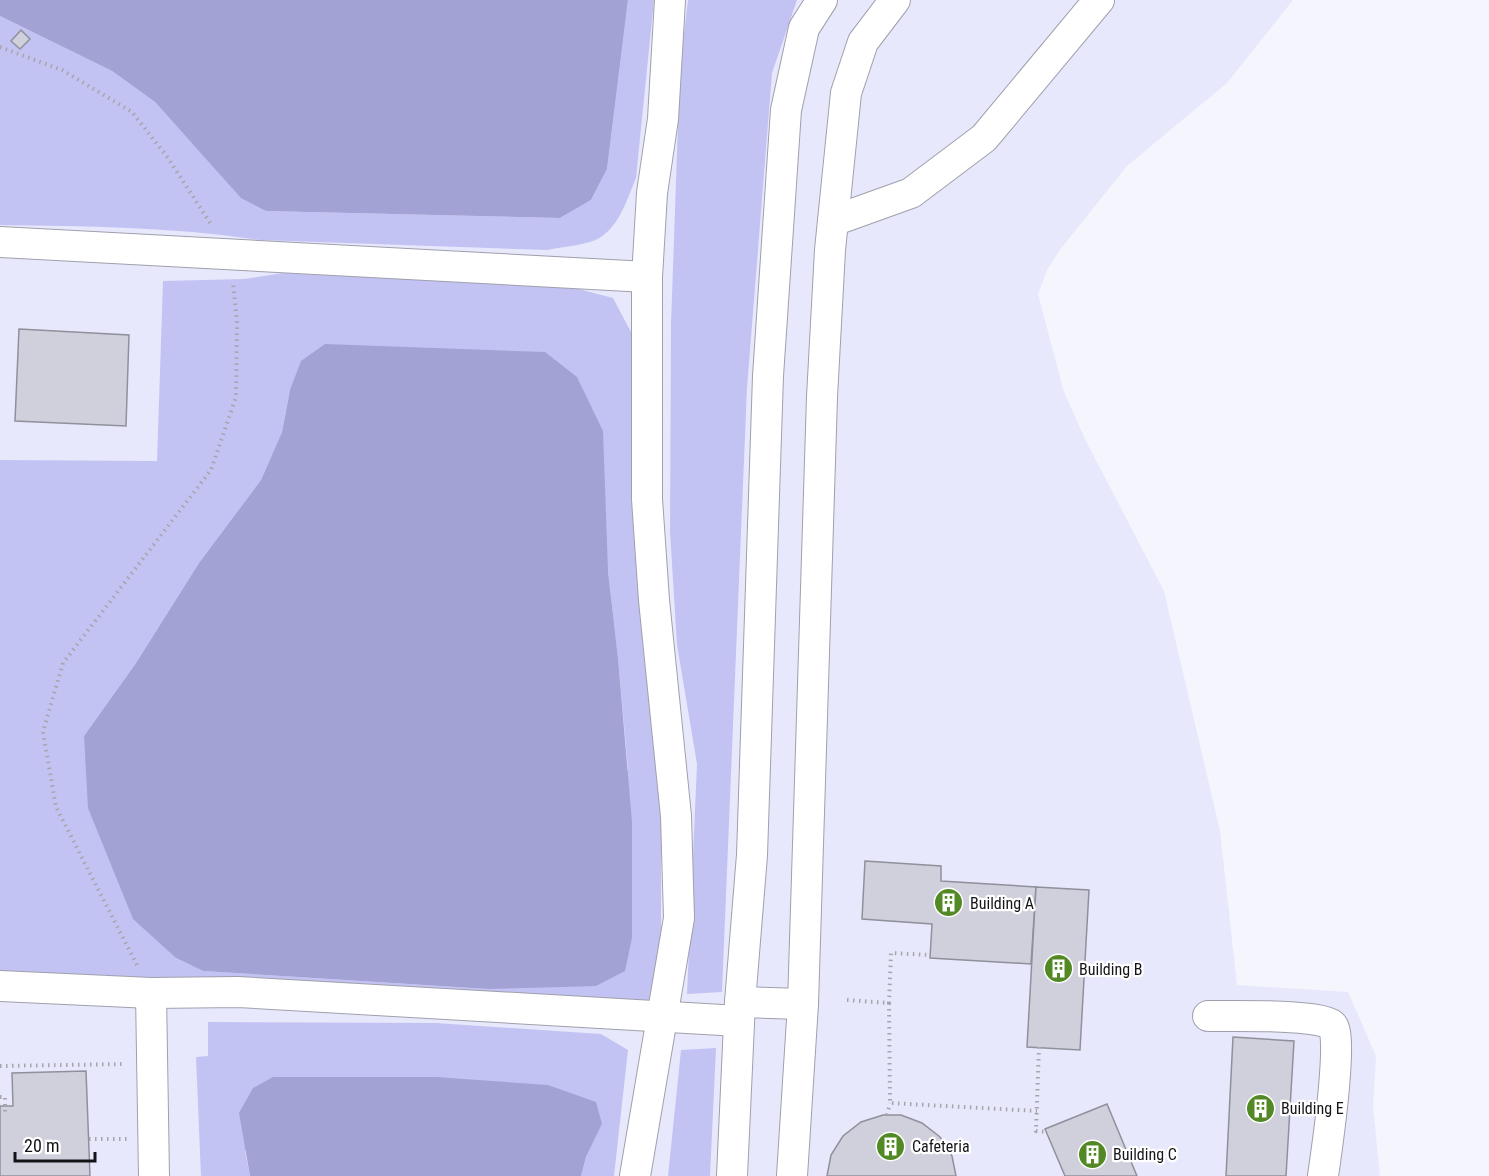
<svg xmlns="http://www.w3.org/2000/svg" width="1489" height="1176" font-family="'Roboto Condensed',sans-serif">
	<rect width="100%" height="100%" fill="#f5f5fd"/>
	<path fill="#e8e8fd" d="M0,0h1293l-66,83 -100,83 -68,85 -12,19 -9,24 26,98 22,49 78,150 56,240 17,154 111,7 28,64 -3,50 7,70h-1380z"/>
	<g fill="#c3c3f3" fill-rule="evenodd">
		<path d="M628,0h26l-18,178c-10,24 -19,56 -46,64 -13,4 -29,5 -43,8l-288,-10c-86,-13 -173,-14 -259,-15v-209l112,55 43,31 36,40 75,69 294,7 31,-18 16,-31z"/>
		<path d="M688,0h109l-25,73 -25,315 -25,604 -35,2 10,-230 -20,-119 -7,-113 1,-208 9,-258z"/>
		<path d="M283,273l288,14 42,11 18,34 24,425 6,64v124l-13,59 -648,-26v-518l157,1 6,-180 81,-2zM290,390l318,181 10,87 10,111 -140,220 -285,-18 -27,-13 -92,-222 52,-73 63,-100 62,-83 21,-48z"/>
		<path d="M208,1022l228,1 165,11 27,16 -14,126h-33l5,-19 16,-33 -357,27 5,25h-49l-5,-119 12,-1z"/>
		<path d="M716,1048l-6,128h-42l13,-126z"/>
	</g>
	<g fill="#a2a2d4">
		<path d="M0,0h628l-21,169 -16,31 -31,18 -294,-7 -25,-13 -86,-96 -43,-31 -112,-55z"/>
		<path d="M325,344l220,8 32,25 26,54 5,140 10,87 14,164v116l-7,33 -29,15 -108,3 -285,-18 -27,-13 -43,-39 -45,-111 -4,-72 52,-73 63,-100 62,-83 21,-48 8,-42 11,-29z"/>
		<path d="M273,1077h163l112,8 48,17 6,22 -16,33 -5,19h-331l-11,-63 14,-25z"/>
	</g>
	<g fill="#d0d0dd" stroke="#90909c" stroke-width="1.5">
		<path d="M21,30l9,9 -10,10 -9,-8z"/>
		<path d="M19,329l110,6 -3,91 -111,-5z"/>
		<path d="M865,861l76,5v15l95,6 -5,77 -101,-6 2,-34 -70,-5z"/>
		<path d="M1036,887l53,3 -9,160 -53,-3z"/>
		<path d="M1233,1037l61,4 -8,135h-60z"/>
		<path d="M86,1071l4,105h-90v-70h13l-1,-33z"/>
		<path d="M1107,1104l30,72h-72l-20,-47z"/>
		<path d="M883,1115h18l21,8 18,14 12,19 4,20h-129l4,-21 12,-19 18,-14z"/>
	</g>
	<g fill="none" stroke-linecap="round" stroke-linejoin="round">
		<defs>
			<g id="minor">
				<path d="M833,221l78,-28 73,-55 115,-138"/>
				<path d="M0,242l647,35"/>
				<path d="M0,986l151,7 87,-1 501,29"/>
				<path d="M151,993l3,183"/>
				<path d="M740,1002l63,2"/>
				<path d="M1208,1016c21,0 111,-2 124,9 12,10 -6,130 -9,151"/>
				<path d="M635,1176l44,-258 -3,-102 -22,-216 -7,-101v-222l5,-84 11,-74 7,-119"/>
				<path d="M732,1176l8,-174 12,-147 16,-479 18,-266 18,-82 18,-28"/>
				<path d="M792,1176l11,-172 19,-607 8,-147 16,-157 17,-51 32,-42"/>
			</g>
		</defs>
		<use href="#minor" stroke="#9fa0ac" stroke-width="32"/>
		<g stroke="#a5a5ab" stroke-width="4" stroke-dasharray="1.5 4.5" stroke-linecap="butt">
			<path d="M0,47l62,23 70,42 36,46 44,68"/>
			<path d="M137,965l-81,-158 -13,-75 20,-69 148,-193 25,-73 1,-74 -4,-41"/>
			<path d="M847,1000l42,3 2,-50 39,2"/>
			<path d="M889,1003l1,100 147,8"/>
			<path d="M1039,1047l-3,84 10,1"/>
			<path d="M0,1066l125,-2"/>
			<path d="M0,1097h5v18"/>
			<path d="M887,1115l3,-12"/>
			<path d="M89,1139h38"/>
		</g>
		<use href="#minor" stroke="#fff" stroke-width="30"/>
	</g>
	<defs>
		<symbol id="building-disc" viewBox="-11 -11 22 22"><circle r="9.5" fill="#528924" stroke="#fff"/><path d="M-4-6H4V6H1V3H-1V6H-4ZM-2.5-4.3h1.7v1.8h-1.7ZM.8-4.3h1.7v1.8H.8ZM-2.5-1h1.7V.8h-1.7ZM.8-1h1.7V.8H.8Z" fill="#fff"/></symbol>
	</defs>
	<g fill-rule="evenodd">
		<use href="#building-disc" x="932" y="886" width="33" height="33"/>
		<use href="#building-disc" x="1042" y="952" width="33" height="33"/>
		<use href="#building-disc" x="1244" y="1092" width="33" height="33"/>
		<use href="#building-disc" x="874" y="1130" width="33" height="33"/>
		<use href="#building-disc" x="1076" y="1138" width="33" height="33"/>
	</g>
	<g text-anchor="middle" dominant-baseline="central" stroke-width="4.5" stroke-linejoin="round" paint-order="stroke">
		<g font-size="16" fill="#141418" stroke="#fff" text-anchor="start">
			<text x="970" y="903">Building A</text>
			<text x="1079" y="969">Building B</text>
			<text x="1281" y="1108">Building E</text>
			<text x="912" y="1146">Cafeteria</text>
			<text x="1113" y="1154">Building C</text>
		</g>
	</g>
	<path d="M15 1152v9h80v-9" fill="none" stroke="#141418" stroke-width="3"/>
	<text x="24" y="1152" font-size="18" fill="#141418" stroke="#ffffff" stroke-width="4.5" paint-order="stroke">20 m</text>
</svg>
